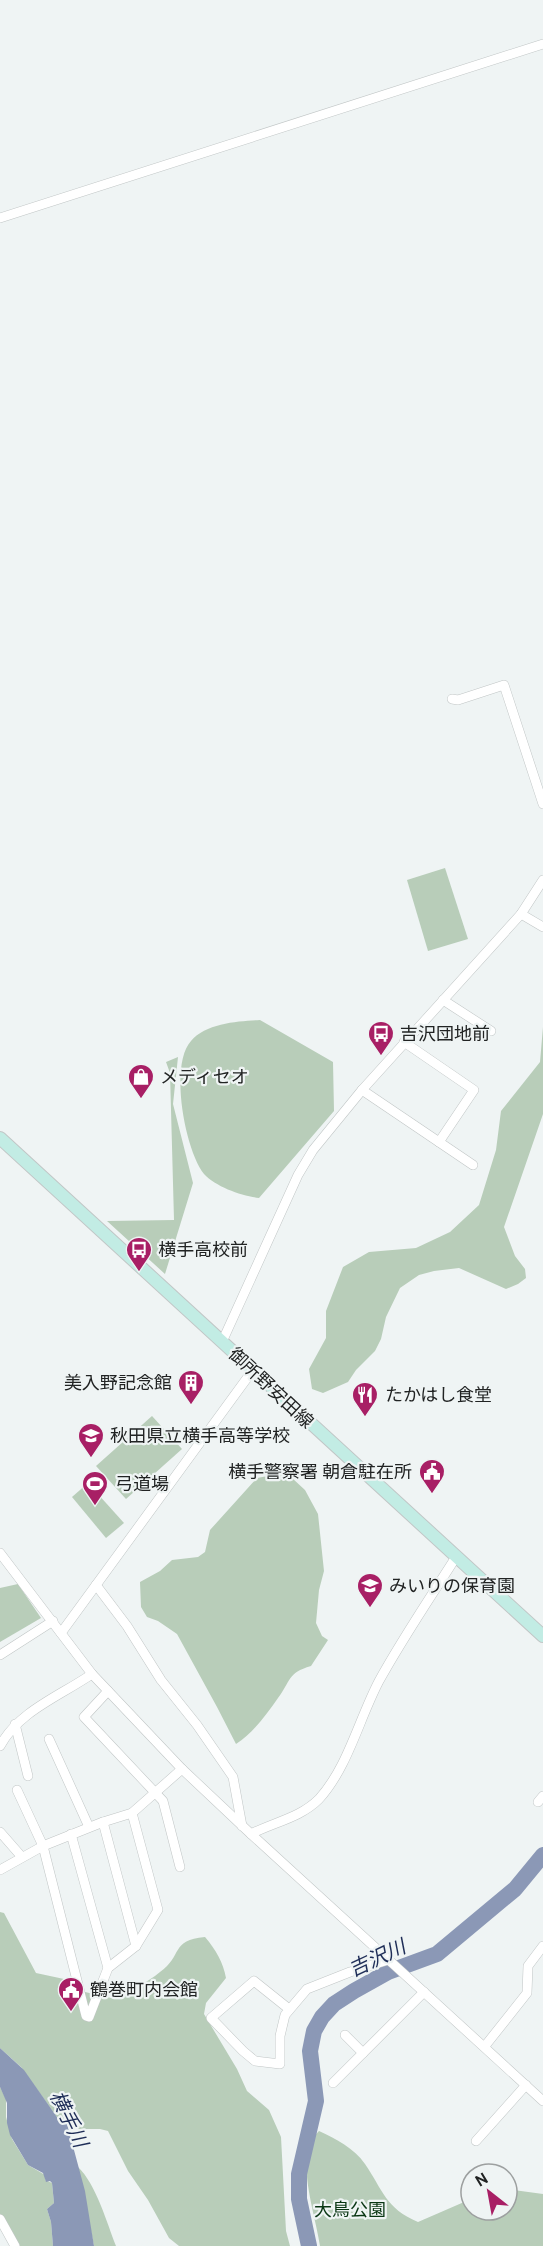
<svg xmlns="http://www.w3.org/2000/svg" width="543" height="2246" font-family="Cabin,'Noto Sans JP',sans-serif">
	<rect width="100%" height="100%" fill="#eff4f4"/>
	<g fill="#b8cdb9">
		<path d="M445,868l23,71 -40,12 -21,-71z"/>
		<path d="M260,1020l73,42 1,49 -75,87c-17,-2 -43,-11 -55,-24 -19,-24 -35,-109 -13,-133 15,-18 48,-20 69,-21z"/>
		<path d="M543,1027v87l-39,113 11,29 10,13 1,9 -8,6 -12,5 -47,-21 -25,3 -15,4 -19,13 -14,29 -5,22 -6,12 -19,19 -8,12 -25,11 -11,-4 -3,-20 17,-31v-27l17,-44 26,-15 47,-4 34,-16 29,-27 17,-55 5,-39 39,-49z"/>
		<path d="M178,1057l-5,47 20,79 -28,91 -58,-53 67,-1 -4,-147 -4,-11z"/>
		<path d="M152,1416l30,33 -56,50 -30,-33z"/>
		<path d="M279,1474l13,4 13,12 13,24 6,57 -5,19 -3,33 6,13 6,4 -17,26c-24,7 -20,15 -33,32 -12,17 -25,35 -42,46l-19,-37 -40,-73 -19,-13 -11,-4 -6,-10 -1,-25 20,-11 12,-11 26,-3 7,-5 5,-22 47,-52z"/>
		<path d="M88,1483l36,40 -18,15 -34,-41z"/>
		<path d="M18,1584l23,34 -41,24v-54z"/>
		<path d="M0,1912l4,1 32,60 28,6 21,13 31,7c15,-9 31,-16 44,-27 23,-16 10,-32 45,-35 11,13 18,25 21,41l-20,25 -2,11 33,55 10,22 22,19 12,27 5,94 4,15h-111l-10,-8 -21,-38 -20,-29 -20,-40 -8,-2h-24l-17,-9 -38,-53 -21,-19z"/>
		<path d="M0,2087l6,12v18l6,22 16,26 17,10v5l7,3 2,20 -7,6 4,13 2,24h-38l-15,-27z"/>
		<path d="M319,2131c17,8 35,17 46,33 18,26 20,44 53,58l53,-23v11h36v-21l36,5v52h-223c-4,-28 -21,-77 -10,-104 2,-4 6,-8 9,-11z"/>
		<path d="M78,2167c18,17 29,56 38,79h-22z"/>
	</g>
	<path fill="#8b98b6" d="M0,2048l24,22 35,50 8,4 18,67 9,55h-41l-2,-24 -4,-13 7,-6 -2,-20 -2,-2 -4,1 -3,-9 -15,-8 -18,-30 -3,-12v-20l-7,-16z"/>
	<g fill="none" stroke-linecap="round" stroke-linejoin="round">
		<path stroke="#8b98b6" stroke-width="16" d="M309,2246l-10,-47v-25l17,-73 -6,-50 4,-20 8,-14 12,-13 20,-13 34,-19 49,-18 78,-65 28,-34"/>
		<defs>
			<g id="street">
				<path d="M0,218l543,-174"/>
				<path d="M452,699l6,1 46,-15 39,119"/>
				<path d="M521,914l22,13"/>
				<path d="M443,1000l48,31"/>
				<path d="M404,1042l70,48 -35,52"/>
				<path d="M362,1090l111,75"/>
				<path d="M222,1342l76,-167 15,-25 49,-60 159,-176 22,-34"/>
				<path d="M0,1553l92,121 90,95 69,65 292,267"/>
				<path d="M96,1585l31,41 34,54 36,45 36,52 9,49"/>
				<path d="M61,1633l192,-263"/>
				<path d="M0,1655l53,-34"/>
				<path d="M108,1691l-24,26 79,84 17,66"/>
				<path d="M15,1724l13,52"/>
				<path d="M49,1739l40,88"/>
				<path d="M0,1746c19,-35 60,-50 92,-72"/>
				<path d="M17,1790l26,56 43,170 3,1 19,-49 28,-22 22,-36 -26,-97"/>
				<path d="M538,1802l5,-6"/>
				<path d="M103,1822l33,124"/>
				<path d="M0,1832l21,24"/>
				<path d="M71,1834l37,134"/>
				<path d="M251,1834c23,-12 49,-16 68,-35 29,-32 40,-80 60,-118 23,-42 51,-83 77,-124"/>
				<path d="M0,1870l43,-24 60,-24 29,-9 50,-44"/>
				<path d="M289,2009l-35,-28 -43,37 32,33 12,10 25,3v-28l5,-21 22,-26 43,-17 38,-12"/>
				<path d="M345,2035l18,18"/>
				<path d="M485,2046l42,-53 1,-27 15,-20"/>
				<path d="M333,2083l91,-91"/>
				<path d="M476,2141l50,-56"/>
				<path d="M0,2219l15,27"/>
			</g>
			<path id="secondary" d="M0,1138l543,498"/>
		</defs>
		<use href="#street" stroke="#c1c6c6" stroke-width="10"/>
		<use href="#secondary" stroke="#c1c6c6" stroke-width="14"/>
		<use href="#street" stroke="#fff" stroke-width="9"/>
		<use href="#secondary" stroke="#c2ece4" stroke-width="12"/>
	</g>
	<defs>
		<symbol id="bus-pin" viewBox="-11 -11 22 30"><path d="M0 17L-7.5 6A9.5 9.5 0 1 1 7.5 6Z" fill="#a81f65" stroke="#eff4f4"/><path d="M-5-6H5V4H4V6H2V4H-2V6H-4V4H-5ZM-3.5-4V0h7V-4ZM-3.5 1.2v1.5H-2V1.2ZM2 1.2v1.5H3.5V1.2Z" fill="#fff"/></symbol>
		<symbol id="shop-pin" viewBox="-11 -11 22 30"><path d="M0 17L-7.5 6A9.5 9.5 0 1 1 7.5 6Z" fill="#a81f65" stroke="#eff4f4"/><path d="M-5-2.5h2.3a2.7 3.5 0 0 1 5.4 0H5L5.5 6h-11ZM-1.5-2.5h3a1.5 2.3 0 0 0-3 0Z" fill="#fff"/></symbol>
		<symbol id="building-pin" viewBox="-11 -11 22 30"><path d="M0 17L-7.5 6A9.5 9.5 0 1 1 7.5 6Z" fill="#a81f65" stroke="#eff4f4"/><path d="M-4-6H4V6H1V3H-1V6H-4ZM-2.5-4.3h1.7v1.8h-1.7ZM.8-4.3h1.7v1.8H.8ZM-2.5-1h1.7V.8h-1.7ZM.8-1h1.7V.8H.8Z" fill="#fff"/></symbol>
		<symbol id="restaurant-pin" viewBox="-11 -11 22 30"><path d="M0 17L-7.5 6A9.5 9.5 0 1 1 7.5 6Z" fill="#a81f65" stroke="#eff4f4"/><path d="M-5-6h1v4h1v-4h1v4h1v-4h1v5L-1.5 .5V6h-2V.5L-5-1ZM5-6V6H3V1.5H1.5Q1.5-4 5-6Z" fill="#fff"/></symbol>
		<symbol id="school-pin" viewBox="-11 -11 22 30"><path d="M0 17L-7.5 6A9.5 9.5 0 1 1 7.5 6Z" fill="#a81f65" stroke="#eff4f4"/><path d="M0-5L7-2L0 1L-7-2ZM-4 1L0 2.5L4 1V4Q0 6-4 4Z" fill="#fff"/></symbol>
		<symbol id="civic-pin" viewBox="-11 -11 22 30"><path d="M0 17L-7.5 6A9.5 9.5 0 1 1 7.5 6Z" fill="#a81f65" stroke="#eff4f4"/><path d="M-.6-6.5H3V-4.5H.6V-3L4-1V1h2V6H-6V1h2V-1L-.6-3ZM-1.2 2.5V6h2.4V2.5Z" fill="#fff"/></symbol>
		<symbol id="stadium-pin" viewBox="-11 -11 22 30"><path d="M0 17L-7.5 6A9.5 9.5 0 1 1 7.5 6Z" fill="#a81f65" stroke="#eff4f4"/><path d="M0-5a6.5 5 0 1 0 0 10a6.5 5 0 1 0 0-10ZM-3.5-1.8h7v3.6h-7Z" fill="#fff"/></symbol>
	</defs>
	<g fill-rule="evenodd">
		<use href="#bus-pin" x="366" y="1019" width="30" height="40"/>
		<use href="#shop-pin" x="126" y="1062" width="30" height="40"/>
		<use href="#bus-pin" x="124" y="1235" width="30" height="40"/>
		<use href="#building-pin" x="176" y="1368" width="30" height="40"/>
		<use href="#restaurant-pin" x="350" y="1380" width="30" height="40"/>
		<use href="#school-pin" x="76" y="1421" width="30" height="40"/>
		<use href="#civic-pin" x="417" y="1457" width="30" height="40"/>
		<use href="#stadium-pin" x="80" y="1469" width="30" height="40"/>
		<use href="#school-pin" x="355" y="1571" width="30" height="40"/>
		<use href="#civic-pin" x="56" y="1975" width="30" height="40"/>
	</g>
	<g text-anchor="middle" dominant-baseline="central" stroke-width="4.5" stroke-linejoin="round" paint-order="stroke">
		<g font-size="18" fill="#212323" stroke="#eff4f4" text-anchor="start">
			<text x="400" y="1034">吉沢団地前</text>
			<text x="160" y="1077">メディセオ</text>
			<text x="158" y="1250">横手高校前</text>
			<text x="172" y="1383" text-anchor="end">美入野記念館</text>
			<text x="385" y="1395">たかはし食堂</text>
			<text x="110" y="1436">秋田県立横手高等学校</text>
			<text x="412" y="1472" text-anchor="end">横手警察署 朝倉駐在所</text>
			<text x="115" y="1484">弓道場</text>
			<text x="389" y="1586">みいりの保育園</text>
			<text x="90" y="1990">鶴巻町内会館</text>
		</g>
		<g font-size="18" fill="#212323" stroke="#eff4f4">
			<text transform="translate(271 1388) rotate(43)">御所野安田線</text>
		</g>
		<g font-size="18" fill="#093613" stroke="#eff4f4">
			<text x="350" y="2210">大鳥公園</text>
		</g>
		<g font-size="20" font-style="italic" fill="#1e2d57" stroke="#eff4f4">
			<text transform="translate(377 1958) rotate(-25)">吉沢川</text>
			<text transform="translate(69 2119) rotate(64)">横手川</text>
		</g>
	</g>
	<g transform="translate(489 2192) rotate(329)"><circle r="28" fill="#eff4f4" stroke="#9da0a0" stroke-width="1.5"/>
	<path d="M0-4.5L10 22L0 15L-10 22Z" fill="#a81f65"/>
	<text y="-9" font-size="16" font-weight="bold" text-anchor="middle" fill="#212323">N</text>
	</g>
</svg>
